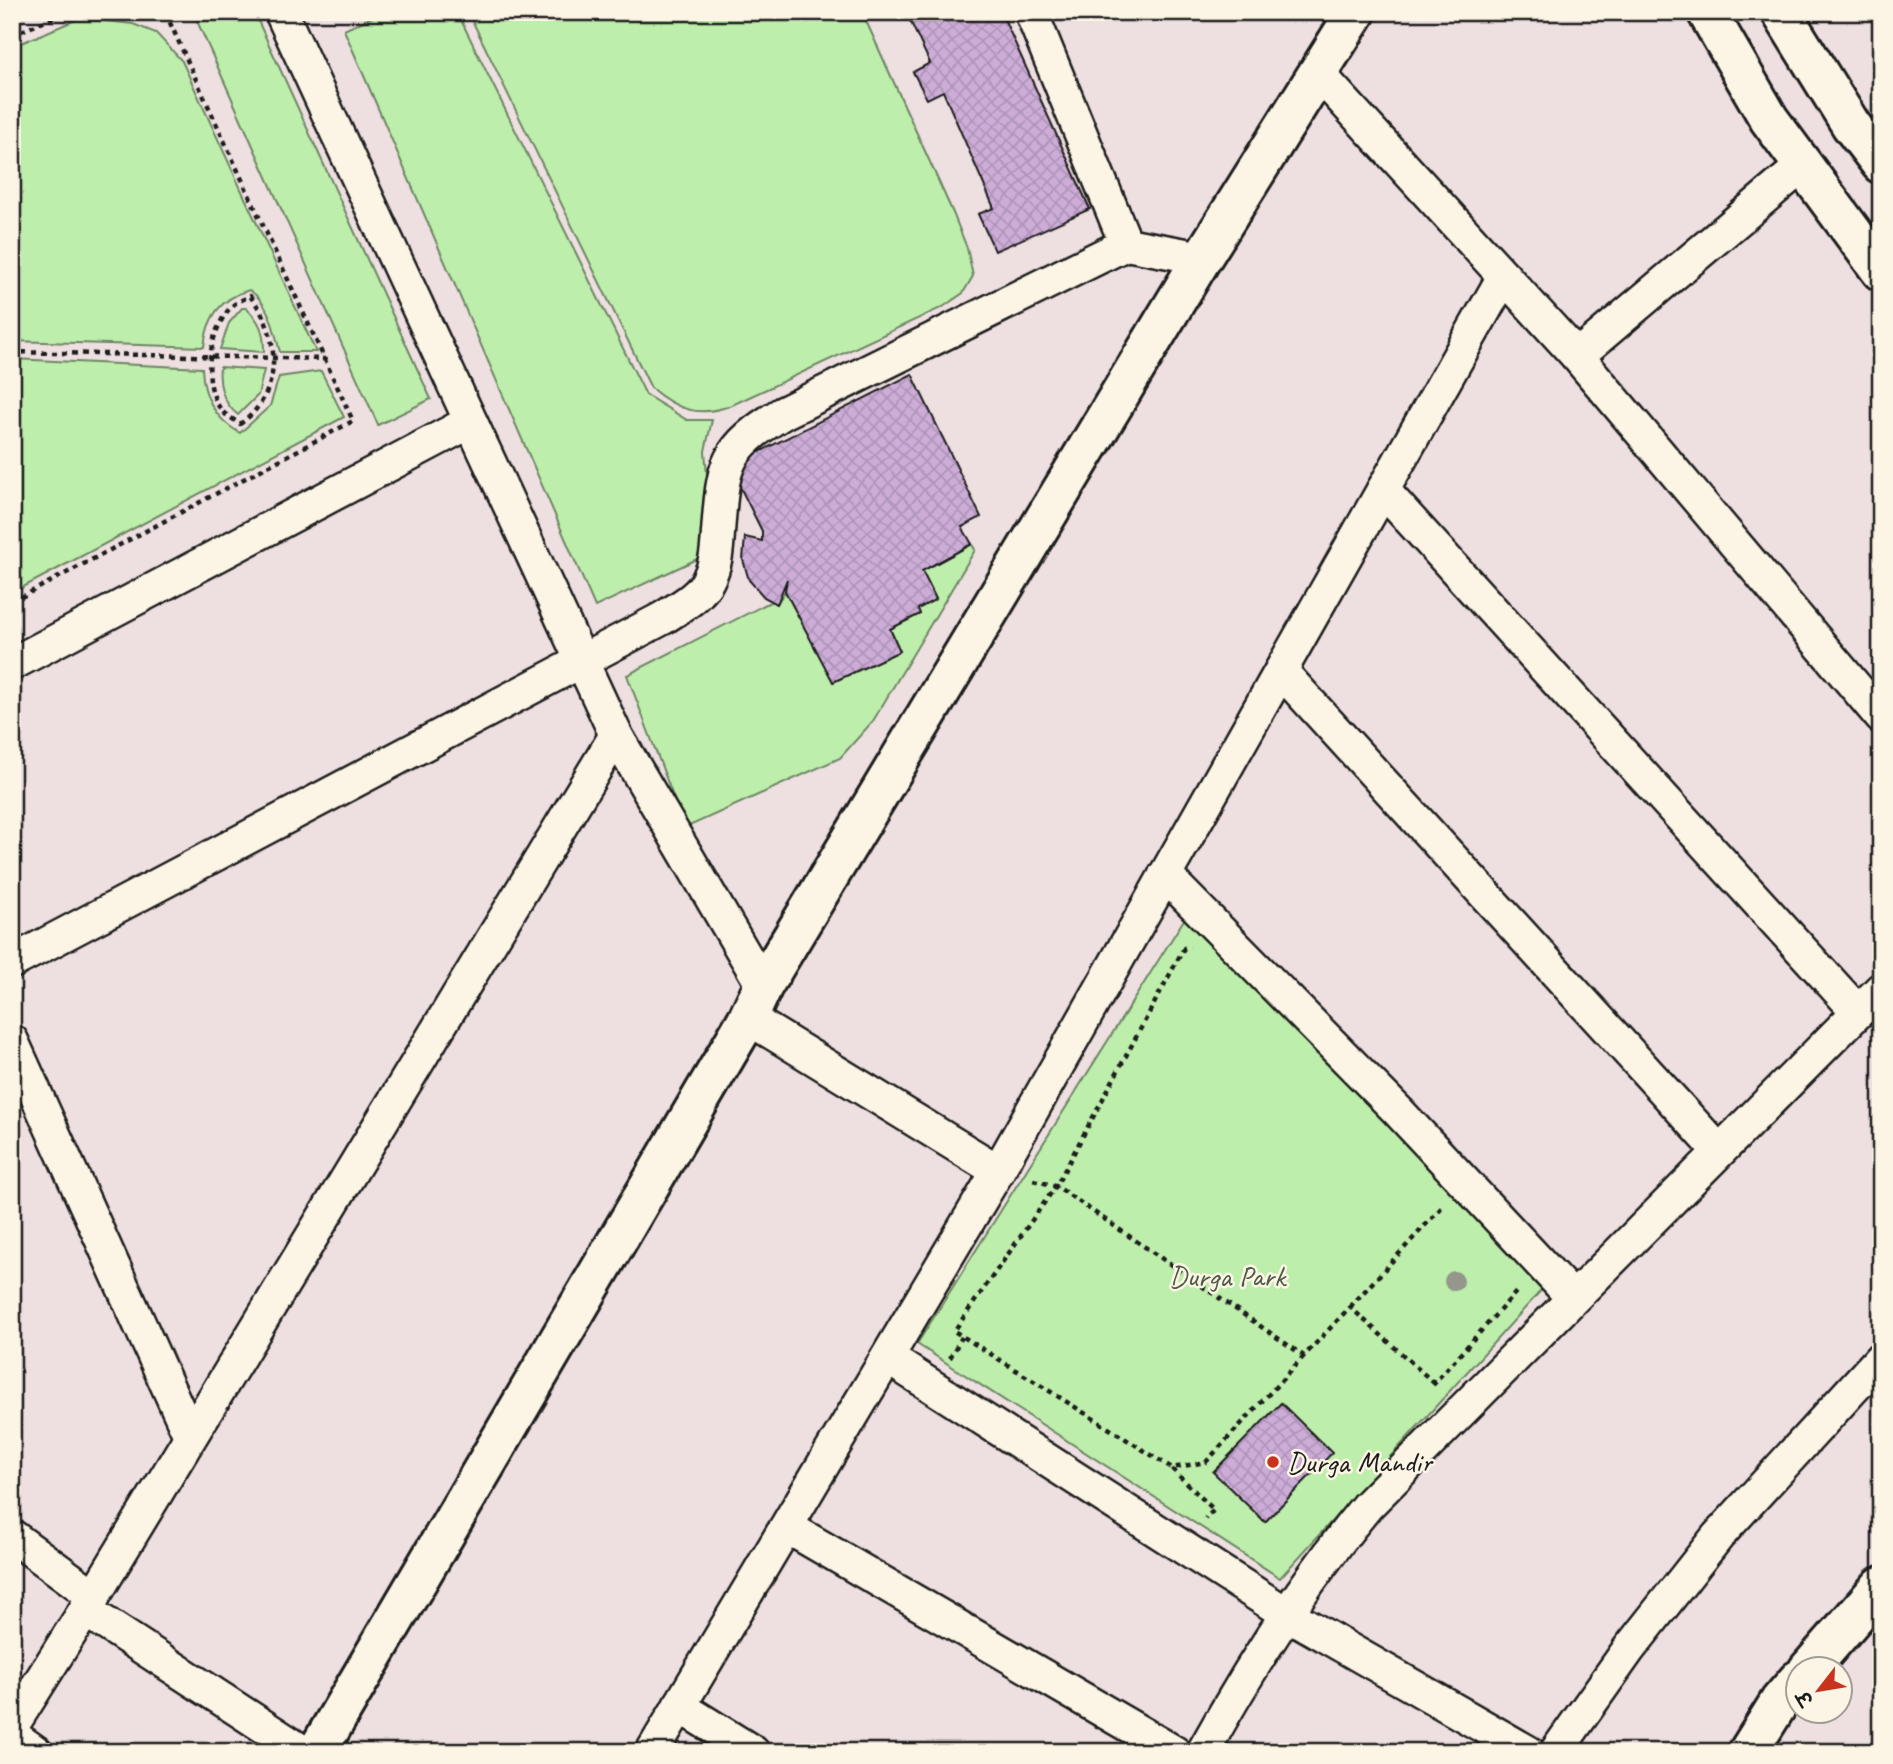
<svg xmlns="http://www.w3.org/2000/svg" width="1893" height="1764" font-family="Caveat,'Playpen Sans Deva',sans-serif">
	<defs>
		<pattern id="building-cross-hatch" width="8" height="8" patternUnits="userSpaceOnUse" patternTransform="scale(1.75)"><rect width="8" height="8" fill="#cdadd8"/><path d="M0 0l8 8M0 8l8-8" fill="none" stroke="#af94b9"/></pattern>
	</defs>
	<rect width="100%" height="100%" fill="#eedfe1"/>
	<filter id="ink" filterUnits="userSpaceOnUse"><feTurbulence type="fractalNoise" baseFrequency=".0143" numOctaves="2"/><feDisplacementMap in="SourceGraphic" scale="14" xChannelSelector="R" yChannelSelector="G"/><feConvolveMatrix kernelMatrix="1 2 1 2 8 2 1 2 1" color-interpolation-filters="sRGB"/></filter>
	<g filter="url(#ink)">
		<g fill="#beeeac" stroke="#6d8564" stroke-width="2">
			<path d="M193,12h61l177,387 -53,26z"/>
			<path d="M383,12h74l189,383 41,25h25l-7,31 6,72 -14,36 -102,48 -251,-577z"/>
			<path d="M468,12h394l91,201 14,35 6,28 -10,17 -20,14 -211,98c-33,13 -55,5 -81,-17z"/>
			<path d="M80,18l53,6 23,9 26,28 134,291h-36c-6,-22 -10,-49 -31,-62 -29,9 -42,27 -45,57l-192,-6v-294z"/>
			<path d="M242,308h4c15,14 18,24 18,44l-44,-3 9,-26z"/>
			<path d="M12,359l190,9c1,29 13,51 38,65l30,-27 9,-29 42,-6 23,46 -332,176z"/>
			<path d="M220,367l44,3 -6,25 -20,20c-15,-12 -20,-30 -18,-48z"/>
			<path d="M972,544l3,6 -102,171 -33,37 -155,70 -58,-153 145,-74 5,3 8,-13 49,91 66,-31 -10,-22 30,-15 -2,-5 18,-10 -14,-28z"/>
			<path d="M1190,910l356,375 -266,293 -363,-234z"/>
		</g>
		<g fill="url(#building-cross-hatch)" stroke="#1c1c1c" stroke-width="2">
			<path d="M906,12h95l89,197 -95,42 -17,-37 16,-6 -51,-117 -16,8 -14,-27 17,-9z"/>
			<path d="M912,374l69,143 -19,10 10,17 -50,27 14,28 -18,10 2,5 -30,15 10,22 -67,31 -48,-91 2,-12 -10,25 -13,-7 -15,-17 -6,-20 2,-23 17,4v-10l-32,-64z"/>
			<path d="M1281,1403l51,50 -67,69 -52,-50z"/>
		</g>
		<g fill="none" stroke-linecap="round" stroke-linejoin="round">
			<defs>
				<g id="street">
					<path d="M281,12l335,723"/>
					<path d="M1031,12l95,232"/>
					<path d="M1319,74l258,282 225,-190"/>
					<path d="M1577,356l304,361"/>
					<path d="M1383,490l475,522"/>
					<path d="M12,664l458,-242"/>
					<path d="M1281,671l438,480"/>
					<path d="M1165,875l233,236 175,187"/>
					<path d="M12,962l651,-344c15,-10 37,-21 45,-38 8,-15 9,-30 10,-47 5,-68 5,-84 65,-120l343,-169 76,14"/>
					<path d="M748,1018l250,153"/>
					<path d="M12,1041l178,395"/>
					<path d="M888,1358l399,256 241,138"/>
					<path d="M787,1527l387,225"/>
					<path d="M12,1536l82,60 -82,130"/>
					<path d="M94,1596l522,-861 147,251"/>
					<path d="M85,1610l218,142"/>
					<path d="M679,1706l74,46"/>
					<path d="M12,1735l24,17"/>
					<path d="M652,1752l346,-581 506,-895"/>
					<path d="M1203,1752c48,-87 101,-170 164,-246l514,-517"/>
					<path d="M1556,1752l73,-103 89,-113 163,-178"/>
				</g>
				<g id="secondary">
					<path d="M1707,12l62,107 112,152"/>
					<path d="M1781,12l70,113 30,39"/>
					<path d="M317,1752l431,-734 15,-32 439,-728 154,-246"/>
				</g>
				<g id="primary">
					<path d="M1808,1670l73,-84"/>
					<path d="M1748,1752l32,-51 18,-21"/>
				</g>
			</defs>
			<use href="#street" stroke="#1c1c1c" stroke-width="37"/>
			<use href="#secondary" stroke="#1c1c1c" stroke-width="44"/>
			<use href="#primary" stroke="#1c1c1c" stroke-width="44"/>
			<g stroke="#1c1c1c" stroke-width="4.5" stroke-dasharray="5 5" stroke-linecap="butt">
				<path d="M12,35l55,-23"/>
				<path d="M250,296c32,39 33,98 -10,128 -5,-4 -14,-8 -18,-13 -22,-28 -13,-80 9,-104 5,-5 13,-8 19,-11z"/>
				<path d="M12,352l313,7"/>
				<path d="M12,602l341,-181 -188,-409"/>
				<path d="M1033,1180l23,6 128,-238 6,-1"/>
				<path d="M1350,1307l92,-100"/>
				<path d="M1304,1356l-98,106 -34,6 -218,-137 102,-145 248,170 46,-49 84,76"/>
				<path d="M950,1358l12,-21"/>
				<path d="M1436,1385l-2,-2 84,-93"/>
				<path d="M1172,1469l42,41 -9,9"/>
			</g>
			<use href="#street" stroke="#fcf5e5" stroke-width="32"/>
			<use href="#secondary" stroke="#fcf5e5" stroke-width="38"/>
			<use href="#primary" stroke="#fcf5e5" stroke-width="38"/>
		</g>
		<circle fill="#95968c" cx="1454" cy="1281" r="10"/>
	</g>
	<circle fill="#c8321e" stroke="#fcf5e5" stroke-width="2.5" cx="1273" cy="1462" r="7"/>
	<g text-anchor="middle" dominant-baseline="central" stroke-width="5" stroke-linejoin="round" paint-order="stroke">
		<g font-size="30" fill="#4d5b47" stroke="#fcf5e5">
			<text x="1227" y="1276">Durga Park</text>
		</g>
		<g font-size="30" fill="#1c1c1c" stroke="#fcf5e5" text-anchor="start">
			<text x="1287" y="1462">Durga Mandir</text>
		</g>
	</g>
	<rect width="1893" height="1764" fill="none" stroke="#fcf5e5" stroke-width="42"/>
	<rect x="21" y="21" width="1851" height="1722" fill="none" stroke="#1c1c1c" stroke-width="2.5" filter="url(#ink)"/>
	<g transform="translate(1819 1690) rotate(239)"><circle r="33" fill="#fcf5e5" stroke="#a29e95" stroke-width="2"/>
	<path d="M0-5L12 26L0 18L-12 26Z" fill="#c8321e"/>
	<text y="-10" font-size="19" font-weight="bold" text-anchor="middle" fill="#1c1c1c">उ</text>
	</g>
</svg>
